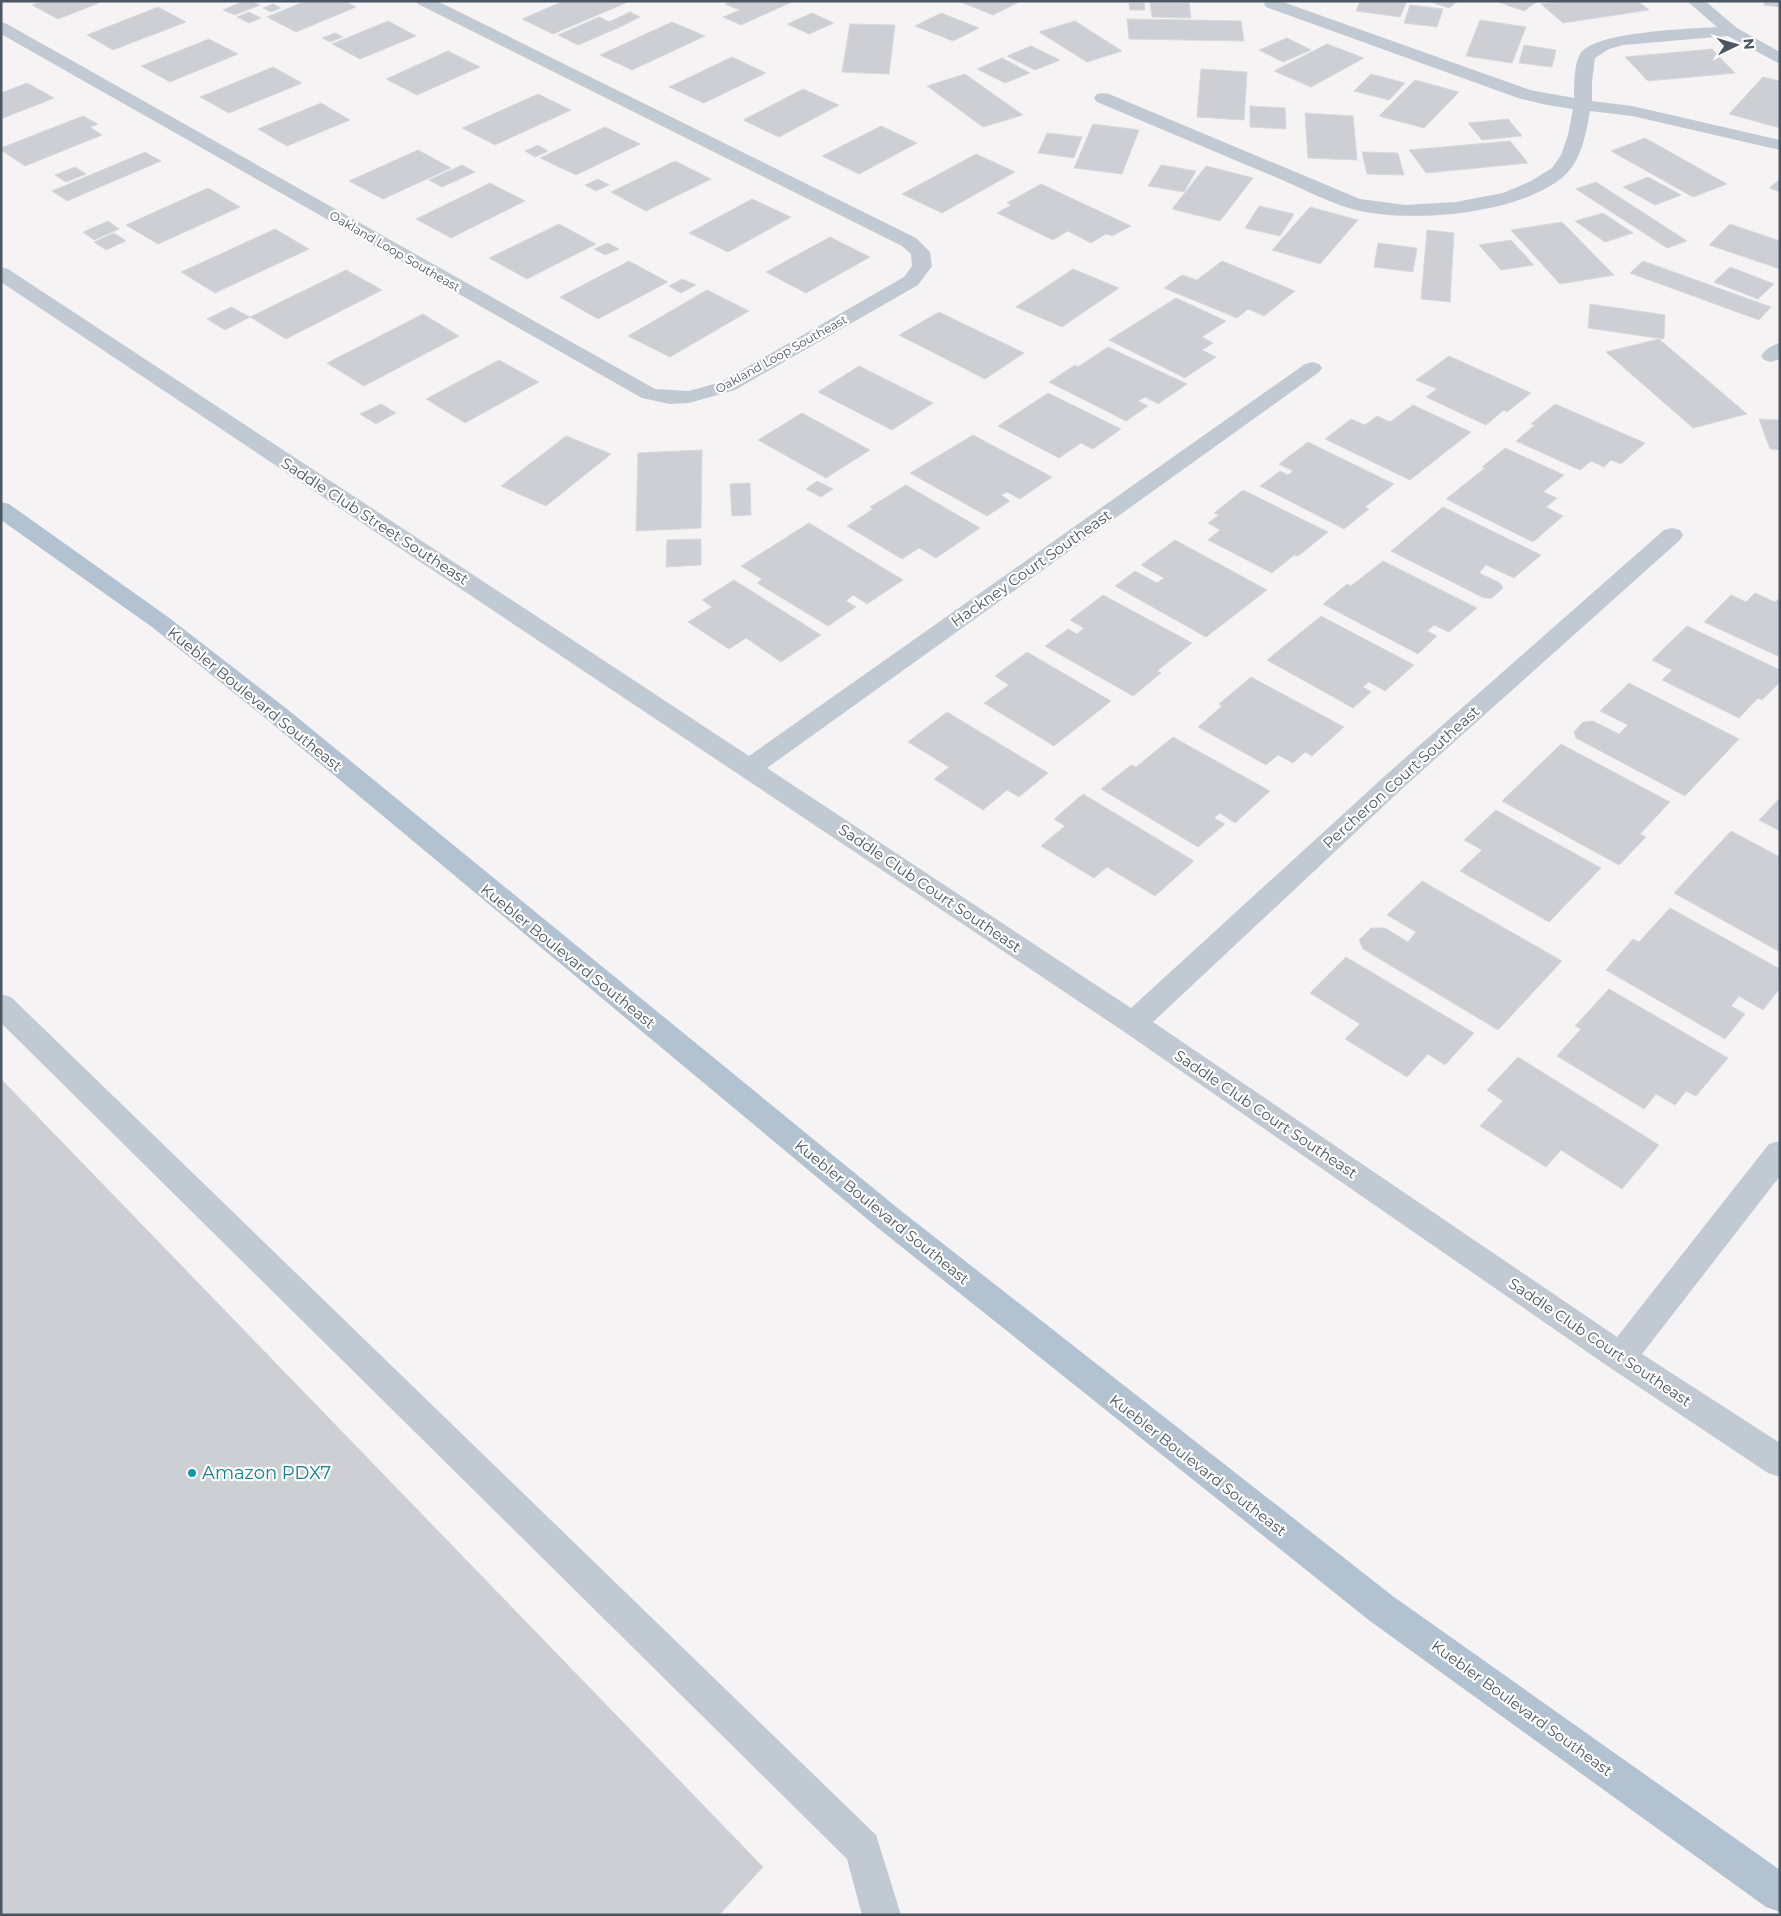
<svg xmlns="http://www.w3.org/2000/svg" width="1781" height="1916" font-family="Montserrat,sans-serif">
	<rect width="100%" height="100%" fill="#f5f3f3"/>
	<g fill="#cdcfd5" stroke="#d7d9de">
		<path d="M41,1h63l-46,18 -26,-14z"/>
		<path d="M244,1h7l9,4 -25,10 -12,-5z"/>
		<path d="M306,1h39l11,6 -60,25 -29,-15z"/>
		<path d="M564,1h62l2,1 -75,32 -31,-15z"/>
		<path d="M732,1h62l-53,24 -18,-8 17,-7 -15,-6z"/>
		<path d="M958,1h63l-28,14z"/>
		<path d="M1360,1h47l-7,16 -44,-6z"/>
		<path d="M1428,1h30l-9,7z"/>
		<path d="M1495,1h43l-14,10z"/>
		<path d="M1562,1h76l11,9 -86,13 -22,-19z"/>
		<path d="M1764,1h16v6l-16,-2z"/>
		<path d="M1129,3h15l1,7h-15z"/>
		<path d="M1150,3h39l2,15 -39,-1z"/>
		<path d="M273,4l8,4 -10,4 -8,-4z"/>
		<path d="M1410,5l33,4 -6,18 -33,-4z"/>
		<path d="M158,7l28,15 -73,28 -26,-15z"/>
		<path d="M249,12l12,6 -12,5 -12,-6z"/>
		<path d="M630,12l10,5 -20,10 -11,-5z"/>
		<path d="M812,13l22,10 -25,11 -22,-10z"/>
		<path d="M941,13l38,15 -26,13 -38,-15z"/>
		<path d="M599,17l21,10 -42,18 -20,-10z"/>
		<path d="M1127,19l114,2 3,20 -115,-2z"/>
		<path d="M1480,20l46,7 -14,36 -46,-7z"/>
		<path d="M388,21l28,15 -56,23 -28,-15z"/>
		<path d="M1075,21l47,30 -35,11 -48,-30z"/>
		<path d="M672,22l33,14 -73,34 -32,-15z"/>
		<path d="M850,24l45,1 -6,49 -47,-2z"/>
		<path d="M335,33l8,4 -13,5 -8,-4z"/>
		<path d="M1287,38l24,12 -28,12 -24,-12z"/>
		<path d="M209,39l29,15 -68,28 -29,-16z"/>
		<path d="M1327,44l37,14 -53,29 -37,-16z"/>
		<path d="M1524,45l32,5 -4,17 -33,-4z"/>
		<path d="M1031,46l29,14 -25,10 -28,-14z"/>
		<path d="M1712,49l23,24 -87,8 -23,-24z"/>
		<path d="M448,51l32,16 -63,28 -31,-16z"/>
		<path d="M732,57l34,16 -62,30 -35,-16z"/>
		<path d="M1002,58l28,15 -25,10 -28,-14z"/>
		<path d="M273,67l29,16 -73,30 -29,-16z"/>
		<path d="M1201,69l46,3 -3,48 -47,-3z"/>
		<path d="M965,74l58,41 -40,12 -56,-41z"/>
		<path d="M1371,74l34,9 -16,17 -35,-9z"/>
		<path d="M1763,77l17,4v47l-51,-14z"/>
		<path d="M1415,80l44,12 -35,36 -45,-12z"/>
		<path d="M27,83l27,15 -53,21v-26z"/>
		<path d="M803,89l36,16 -60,32 -36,-17z"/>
		<path d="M538,94l33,16 -76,35 -33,-17z"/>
		<path d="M321,103l29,17 -63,26 -29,-17z"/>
		<path d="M1250,106l35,2 1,21 -36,-2z"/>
		<path d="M1305,113l48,3 4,44 -49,-2z"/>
		<path d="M83,116l15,8 -8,3 12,8 -77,31 -24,-16v-2z"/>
		<path d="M1508,119l14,17 -40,4 -14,-17z"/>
		<path d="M1093,124l46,6 -17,44 -48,-6z"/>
		<path d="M881,126l36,17 -58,31 -37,-18z"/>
		<path d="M605,127l35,17 -64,31 -36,-17z"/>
		<path d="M1047,133l35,4 -8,21 -36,-5z"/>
		<path d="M1645,138l82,46 -34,13 -82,-46z"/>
		<path d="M1510,141l18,22 -102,10 -17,-23z"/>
		<path d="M538,145l10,6 -13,6 -10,-6z"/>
		<path d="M418,150l33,18 -68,31 -34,-18z"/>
		<path d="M145,152l16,9 -94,40 -15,-10z"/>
		<path d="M1362,152l36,1 6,22 -37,-1z"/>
		<path d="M976,154l39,18 -73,41 -40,-19z"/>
		<path d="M675,161l36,18 -65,32 -35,-19z"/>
		<path d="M462,165l13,7 -33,15 -13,-7z"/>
		<path d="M1161,165l35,6 -12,21 -36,-6z"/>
		<path d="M1206,166l47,12 -33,43 -48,-12z"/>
		<path d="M75,167l11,7 -20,8 -11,-7z"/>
		<path d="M1648,177l33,18 -26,10 -32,-18z"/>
		<path d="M598,179l11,6 -13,6 -11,-6z"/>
		<path d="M1780,179v13l-11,-4z"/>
		<path d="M1596,182l91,59 -20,7 -91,-59z"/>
		<path d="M490,183l35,18 -74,37 -35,-19z"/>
		<path d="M1041,184l90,42 -19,10 -6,-2 -15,9 -23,-12 -15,9 -56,-27 14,-8 -4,-2z"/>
		<path d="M208,188l32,19 -82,37 -32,-19z"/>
		<path d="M752,199l39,18 -63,35 -39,-19z"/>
		<path d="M1259,206l35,8 -14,22 -35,-8z"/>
		<path d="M1310,207l48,13 -38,44 -48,-14z"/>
		<path d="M1603,213l30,20 -28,9 -30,-21z"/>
		<path d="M108,221l11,8 -25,11 -11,-8z"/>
		<path d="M1562,222l52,53 -54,9 -49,-54z"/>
		<path d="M559,224l37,20 -69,35 -38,-21z"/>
		<path d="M1730,224l50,17v28l-71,-24z"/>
		<path d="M275,229l34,20 -94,44 -34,-21z"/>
		<path d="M1427,230l27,3 -4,69 -29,-3z"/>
		<path d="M114,233l12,8 -20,9 -12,-8z"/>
		<path d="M830,237l40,20 -64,36 -40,-21z"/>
		<path d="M1511,240l23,25 -33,5 -22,-25z"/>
		<path d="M608,243l11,6 -14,6 -11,-6z"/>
		<path d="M1378,243l39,5 -4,24 -39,-5z"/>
		<path d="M629,261l39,21 -70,37 -38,-22z"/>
		<path d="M1222,261l73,30 -31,25 -16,-7 -11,9 -73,-30 18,-13 15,5z"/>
		<path d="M1643,261l128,46 -12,13 -129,-47z"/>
		<path d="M1730,267l44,17 -16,15 -44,-17z"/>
		<path d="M1073,269l46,19 -57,39 -46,-20z"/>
		<path d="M346,270l36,20 -96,49 -36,-22z"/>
		<path d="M682,279l14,6 -15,8 -12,-7z"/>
		<path d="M707,290l42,21 -79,46 -42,-21z"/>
		<path d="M1176,298l50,23 -24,16 11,6 -11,7 14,7 -31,21 -76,-38z"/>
		<path d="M1590,304l75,11 -1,24 -76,-11z"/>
		<path d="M231,307l19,10 -25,13 -18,-11z"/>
		<path d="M939,312l85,41 -39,26 -86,-44z"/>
		<path d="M423,314l36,22 -95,50 -37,-23z"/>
		<path d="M1659,339l88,75 -54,14 -87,-76z"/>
		<path d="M1108,347l79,37 -29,20 -13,-7 -7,4 10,5 -22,15 -77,-39 26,-17 3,2z"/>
		<path d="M1449,356l82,37 -24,19 -3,-2 -18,15 -60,-28 11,-8 -21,-9z"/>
		<path d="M499,360l40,22 -74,41 -39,-24z"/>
		<path d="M859,366l74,37 -41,27 -74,-38z"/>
		<path d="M1048,393l73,36 -28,20 -12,-6 -22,15 -61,-32z"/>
		<path d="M381,404l15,9 -20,11 -16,-10z"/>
		<path d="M1555,404l90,39 -24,21 -10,-4 -7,7 -13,-6 -11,9 -64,-29 19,-16 -4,-1z"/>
		<path d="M1413,405l58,27 -61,48 -85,-41 26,-20 14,6 12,-9 13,6z"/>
		<path d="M802,413l68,37 -44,28 -68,-38z"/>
		<path d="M1759,419l21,1v30l-10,-1z"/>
		<path d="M973,435l79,42 -32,22 -13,-7 -6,3 9,6 -23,15 -77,-43z"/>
		<path d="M566,436l45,18 -65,52 -45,-20z"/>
		<path d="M1308,442l86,42 -29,23 4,2 -25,20 -84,-43 20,-15 8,4 5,-4 -14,-7z"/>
		<path d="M1505,448l59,27 -21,17 14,6 -11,9 17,9 -30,26 -87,-43 39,-31 -3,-1z"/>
		<path d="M702,450l-1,78 -65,3 2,-78z"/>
		<path d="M817,481l16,8 -12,8 -15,-8z"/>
		<path d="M750,483l1,32 -19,1 -2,-32z"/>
		<path d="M906,485l74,43 -44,30 -17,-10 -17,11 -55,-33 26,-17 -3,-2z"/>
		<path d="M1243,490l85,42 -30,24 -4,-1 -22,18 -64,-33 12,-10 -12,-7 11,-8 -5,-2z"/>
		<path d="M1443,507l98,48 -27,23 -28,-13 -7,8 21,10 3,5 -11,10h-8l-93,-47z"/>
		<path d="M809,523l94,57 -36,24 -14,-9 -7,6 10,6 -28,19 -71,-43 5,-4 -21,-13z"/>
		<path d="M701,539v26l-35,2 1,-27z"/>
		<path d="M1175,540l92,50 -61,47 -91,-51 20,-15 22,12 7,-5 -23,-13z"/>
		<path d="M1383,561l94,47 -28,24 -15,-7 -7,6 10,5 -19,18 -95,-50 24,-20 4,2z"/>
		<path d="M734,580l87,55 -40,27 -35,-24 -17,11 -41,-27 24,-15 -10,-7z"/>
		<path d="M1755,593l20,9 5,-4v59l-76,-35 27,-27 15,7z"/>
		<path d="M1103,595l89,48 -35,28 4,2 -28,23 -88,-50 23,-17 9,5 7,-6 -14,-8z"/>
		<path d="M1321,616l93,49 -29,26 -16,-9 -6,5 8,5 -18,16 -86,-48z"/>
		<path d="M1687,626l93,44v12l-18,18 -4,-2 -19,20 -77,-38 10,-10 -20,-10z"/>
		<path d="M1027,652l84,49 -57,45 -70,-43 25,-18 -14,-9z"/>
		<path d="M1251,677l93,50 -32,29 -7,-4 -12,11 -15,-8 -12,10 -68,-38 24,-21 -3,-2z"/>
		<path d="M1629,683l110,56 -54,57 -109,-58 -2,-6 9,-10 10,-1 26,13 9,-9 -28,-14z"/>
		<path d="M947,712l101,61 -29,24 -12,-7 -24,20 -49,-31 15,-12 -41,-25z"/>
		<path d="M1173,737l97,54 -35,32 -15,-10 -6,5 11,6 -27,23 -97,-58 30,-24 5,2z"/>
		<path d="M1561,744l109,58 -30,32 6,3 -27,28 -117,-64z"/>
		<path d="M1083,794l111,67 -39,35 -48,-29 -13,11 -53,-32 24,-20 -11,-7z"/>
		<path d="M1780,798v33l-21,-11z"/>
		<path d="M1496,810l105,58 -52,54 -89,-51 22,-21 -18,-10z"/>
		<path d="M1731,831l49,26v95l-106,-59z"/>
		<path d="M1422,881l140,80 -64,69 -135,-81 -4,-9 12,-12h14l23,14 8,-10 -29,-17z"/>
		<path d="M1670,908l110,61v19l-17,22 -24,-14 -8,10 14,8 -20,25 -119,-69 27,-31 6,3z"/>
		<path d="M1346,957l128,76 -29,32 -17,-11 -21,23 -62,-38 15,-15 -50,-31z"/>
		<path d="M1609,989l119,69 -32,38 -10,-5 -11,14 -19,-11 -12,15 -87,-53 24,-27 -6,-3z"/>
		<path d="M1518,1057l141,88 -37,44 -61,-39 -15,17 -66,-41 23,-25 -16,-11z"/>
		<path d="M1,1079l762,788 -44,48h-718z"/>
	</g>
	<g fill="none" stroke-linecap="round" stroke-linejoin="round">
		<g fill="#c1cad2" fill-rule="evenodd">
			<path d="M416,1h21l479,237 14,14 2,14 -14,19 -183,105 -46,13 -19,1 -28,-6 -641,-364v-12l6,2 648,365 34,2 32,-9 183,-105 8,-11 -1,-12 -9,-8 -484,-242z"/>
			<path d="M1266,1h14l250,89 44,8c0,-13 0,-30 5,-42 10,-25 112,-27 138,-29l-30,-26h18l32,27 43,24v12l-52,-28 -105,9 -14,4 -14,9 -3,24v19l40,5 148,34v10l-148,-34 -42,-5c-4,22 -8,49 -26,65 -45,39 -157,48 -212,33 -28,-8 -57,-24 -84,-35 -57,-24 -114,-48 -171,-72l-3,-4 3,-4 6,-1 6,1 251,105 45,6 51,-3 47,-9 28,-12 21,-13 9,-13 7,-20 5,-26 -26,-4 -29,-7 -252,-91 -2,-3z"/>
			<path d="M1,267l7,2 741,487 556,-392 7,-2 7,2 3,4 -3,4 -552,396 364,240 256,-234 277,-244 8,-2 8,2 3,5 -3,5 -275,246 -252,236 464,315 152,-193 11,-3v35l-138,178 138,89v34l-12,-4 -159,-106 -486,-336 -1122,-749z"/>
			<path d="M1780,343v16l-9,3 -7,-2 -3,-4c5,-7 11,-11 19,-13z"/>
			<path d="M1,994l10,3 865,838 25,80h-39l-15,-56 -846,-836z"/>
		</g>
		<path fill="#b3c2d1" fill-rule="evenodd" d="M1,502l8,2 159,113 119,92 613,501 494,387 386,273v42l-14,-5 -396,-286 -492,-393 -609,-507 -117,-94 -151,-107z"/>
	</g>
	<circle fill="#0f9aa8" stroke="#fff" stroke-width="2" cx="192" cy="1473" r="5"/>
	<g text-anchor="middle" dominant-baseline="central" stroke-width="4.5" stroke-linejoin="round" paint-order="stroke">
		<g font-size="12" fill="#4a5661" stroke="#fff">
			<text transform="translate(395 251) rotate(30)">Oakland Loop Southeast</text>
			<text transform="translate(781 354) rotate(-29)">Oakland Loop Southeast</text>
		</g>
		<g font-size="15" fill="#4a5661" stroke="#fff">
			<text transform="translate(375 521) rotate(33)">Saddle Club Street Southeast</text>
			<text transform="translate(1031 568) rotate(-35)">Hackney Court Southeast</text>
			<text transform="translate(255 699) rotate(39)">Kuebler Boulevard Southeast</text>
			<text transform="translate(1401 777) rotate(-42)">Percheron Court Southeast</text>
			<text transform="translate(930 888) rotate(34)">Saddle Club Court Southeast</text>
			<text transform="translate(568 956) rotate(39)">Kuebler Boulevard Southeast</text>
			<text transform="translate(1266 1114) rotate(34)">Saddle Club Court Southeast</text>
			<text transform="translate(882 1212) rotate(39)">Kuebler Boulevard Southeast</text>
			<text transform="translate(1600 1342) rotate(34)">Saddle Club Court Southeast</text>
			<text transform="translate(1198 1465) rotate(38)">Kuebler Boulevard Southeast</text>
			<text transform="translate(1522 1708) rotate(36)">Kuebler Boulevard Southeast</text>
		</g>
		<g font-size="18" fill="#0d838f" stroke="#fff" text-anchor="start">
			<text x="202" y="1473">Amazon PDX7</text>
		</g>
	</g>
	<rect width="1781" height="1916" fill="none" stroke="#4a5661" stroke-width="5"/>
	<g transform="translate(1736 45) rotate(85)" stroke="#ffffff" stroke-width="4" paint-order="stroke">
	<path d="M0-4L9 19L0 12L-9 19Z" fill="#4a5661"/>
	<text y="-8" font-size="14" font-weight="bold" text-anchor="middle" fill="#4a5661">N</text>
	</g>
</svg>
